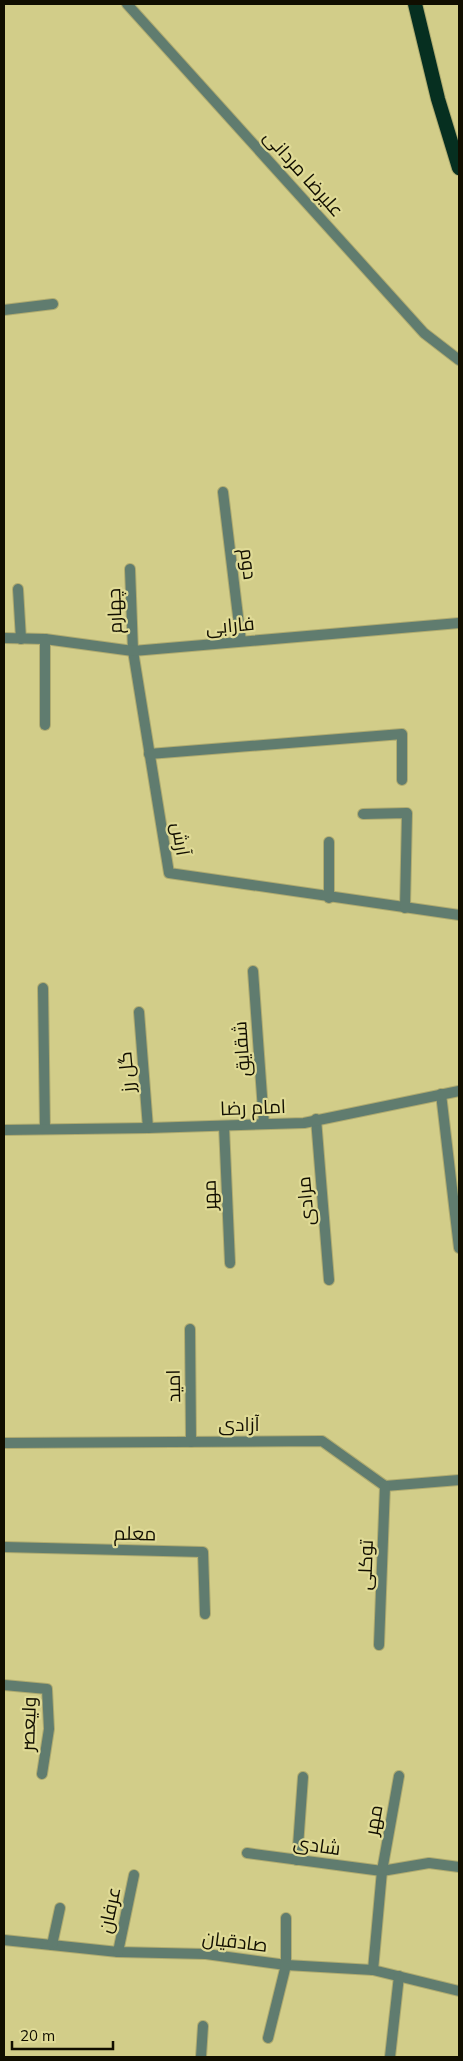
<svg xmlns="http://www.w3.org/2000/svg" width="463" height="2061" font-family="Mulish,Cairo,sans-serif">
	<rect width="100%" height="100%" fill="#d2cd89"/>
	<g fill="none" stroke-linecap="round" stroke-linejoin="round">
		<defs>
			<g id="minor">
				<path d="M127,4l297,329 35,27"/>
				<path d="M4,310l49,-6"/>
				<path d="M223,492l18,149"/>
				<path d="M130,569l3,82 36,222 290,42"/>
				<path d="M18,589l3,50"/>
				<path d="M4,638l41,1 88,12 326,-28"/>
				<path d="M45,725v-86"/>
				<path d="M149,754l253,-20v46"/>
				<path d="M363,814l44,-1 -2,95"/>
				<path d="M329,898v-56"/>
				<path d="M253,971l11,153"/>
				<path d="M43,988l2,141"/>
				<path d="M139,1012l9,116"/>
				<path d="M441,1094l18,154"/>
				<path d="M316,1119l13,161"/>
				<path d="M224,1126l6,137"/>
				<path d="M4,1130l144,-2 156,-5 155,-32"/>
				<path d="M190,1329l1,113"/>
				<path d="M4,1443l318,-2 63,45 74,-6"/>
				<path d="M4,1547l199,5 2,62"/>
				<path d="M379,1645l6,-159"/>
				<path d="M4,1685l43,4 2,40 -7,45"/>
				<path d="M247,1853l135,18 47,-8 30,4"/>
				<path d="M297,1860l6,-83"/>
				<path d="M4,1940l114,12 88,2 80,11 87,5 86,21"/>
				<path d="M52,1945l8,-37"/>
				<path d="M118,1952l16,-77"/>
				<path d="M373,1970l9,-99 17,-95"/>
				<path d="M268,2038l18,-73v-47"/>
				<path d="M201,2057l2,-31"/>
				<path d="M390,2057l9,-81"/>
			</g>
			<path id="trunk" d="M415,4l23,95 21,69"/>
		</defs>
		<use href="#minor" stroke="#afab70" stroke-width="12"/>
		<use href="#trunk" stroke="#afab70" stroke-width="16"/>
		<use href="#minor" stroke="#607c6f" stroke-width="10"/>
		<use href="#trunk" stroke="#062f20" stroke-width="14"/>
	</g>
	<g text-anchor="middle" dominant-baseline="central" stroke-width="4.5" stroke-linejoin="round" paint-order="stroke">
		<g font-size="19" fill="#110e00" stroke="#dfda96">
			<text transform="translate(304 173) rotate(48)">علیرضا مردانی</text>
			<text transform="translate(249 564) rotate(83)">دوم</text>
			<text transform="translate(114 611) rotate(-92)">چهارم</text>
			<text transform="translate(230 625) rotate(-5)">فارابی</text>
			<text transform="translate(181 839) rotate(81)">آرش</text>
			<text transform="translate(241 1049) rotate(-94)">شقایق</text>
			<text transform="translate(126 1072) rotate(-95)">گل رز</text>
			<text transform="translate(253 1107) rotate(-2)">امام رضا</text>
			<text transform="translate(209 1195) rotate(-92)">مهر</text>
			<text transform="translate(305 1201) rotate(-95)">مرادی</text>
			<text transform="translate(173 1386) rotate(-91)">امید</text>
			<text x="239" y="1424">آزادی</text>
			<text transform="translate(135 1533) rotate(1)">معلم</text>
			<text transform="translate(365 1565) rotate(-88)">توکلی</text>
			<text transform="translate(28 1724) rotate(-88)">ولیعصر</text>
			<text transform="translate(373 1820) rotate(-80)">مهر</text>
			<text transform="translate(317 1845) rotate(8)">شادی</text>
			<text transform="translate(109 1910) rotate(-78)">عرفان</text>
			<text transform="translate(235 1941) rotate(7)">صادقیان</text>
		</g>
	</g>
	<rect width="463" height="2061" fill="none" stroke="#110e00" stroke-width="10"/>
	<path d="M12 2041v8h101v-8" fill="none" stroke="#110e00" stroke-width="2.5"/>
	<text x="20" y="2041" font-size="15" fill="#110e00" stroke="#dfda96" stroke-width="4" paint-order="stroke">20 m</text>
</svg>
